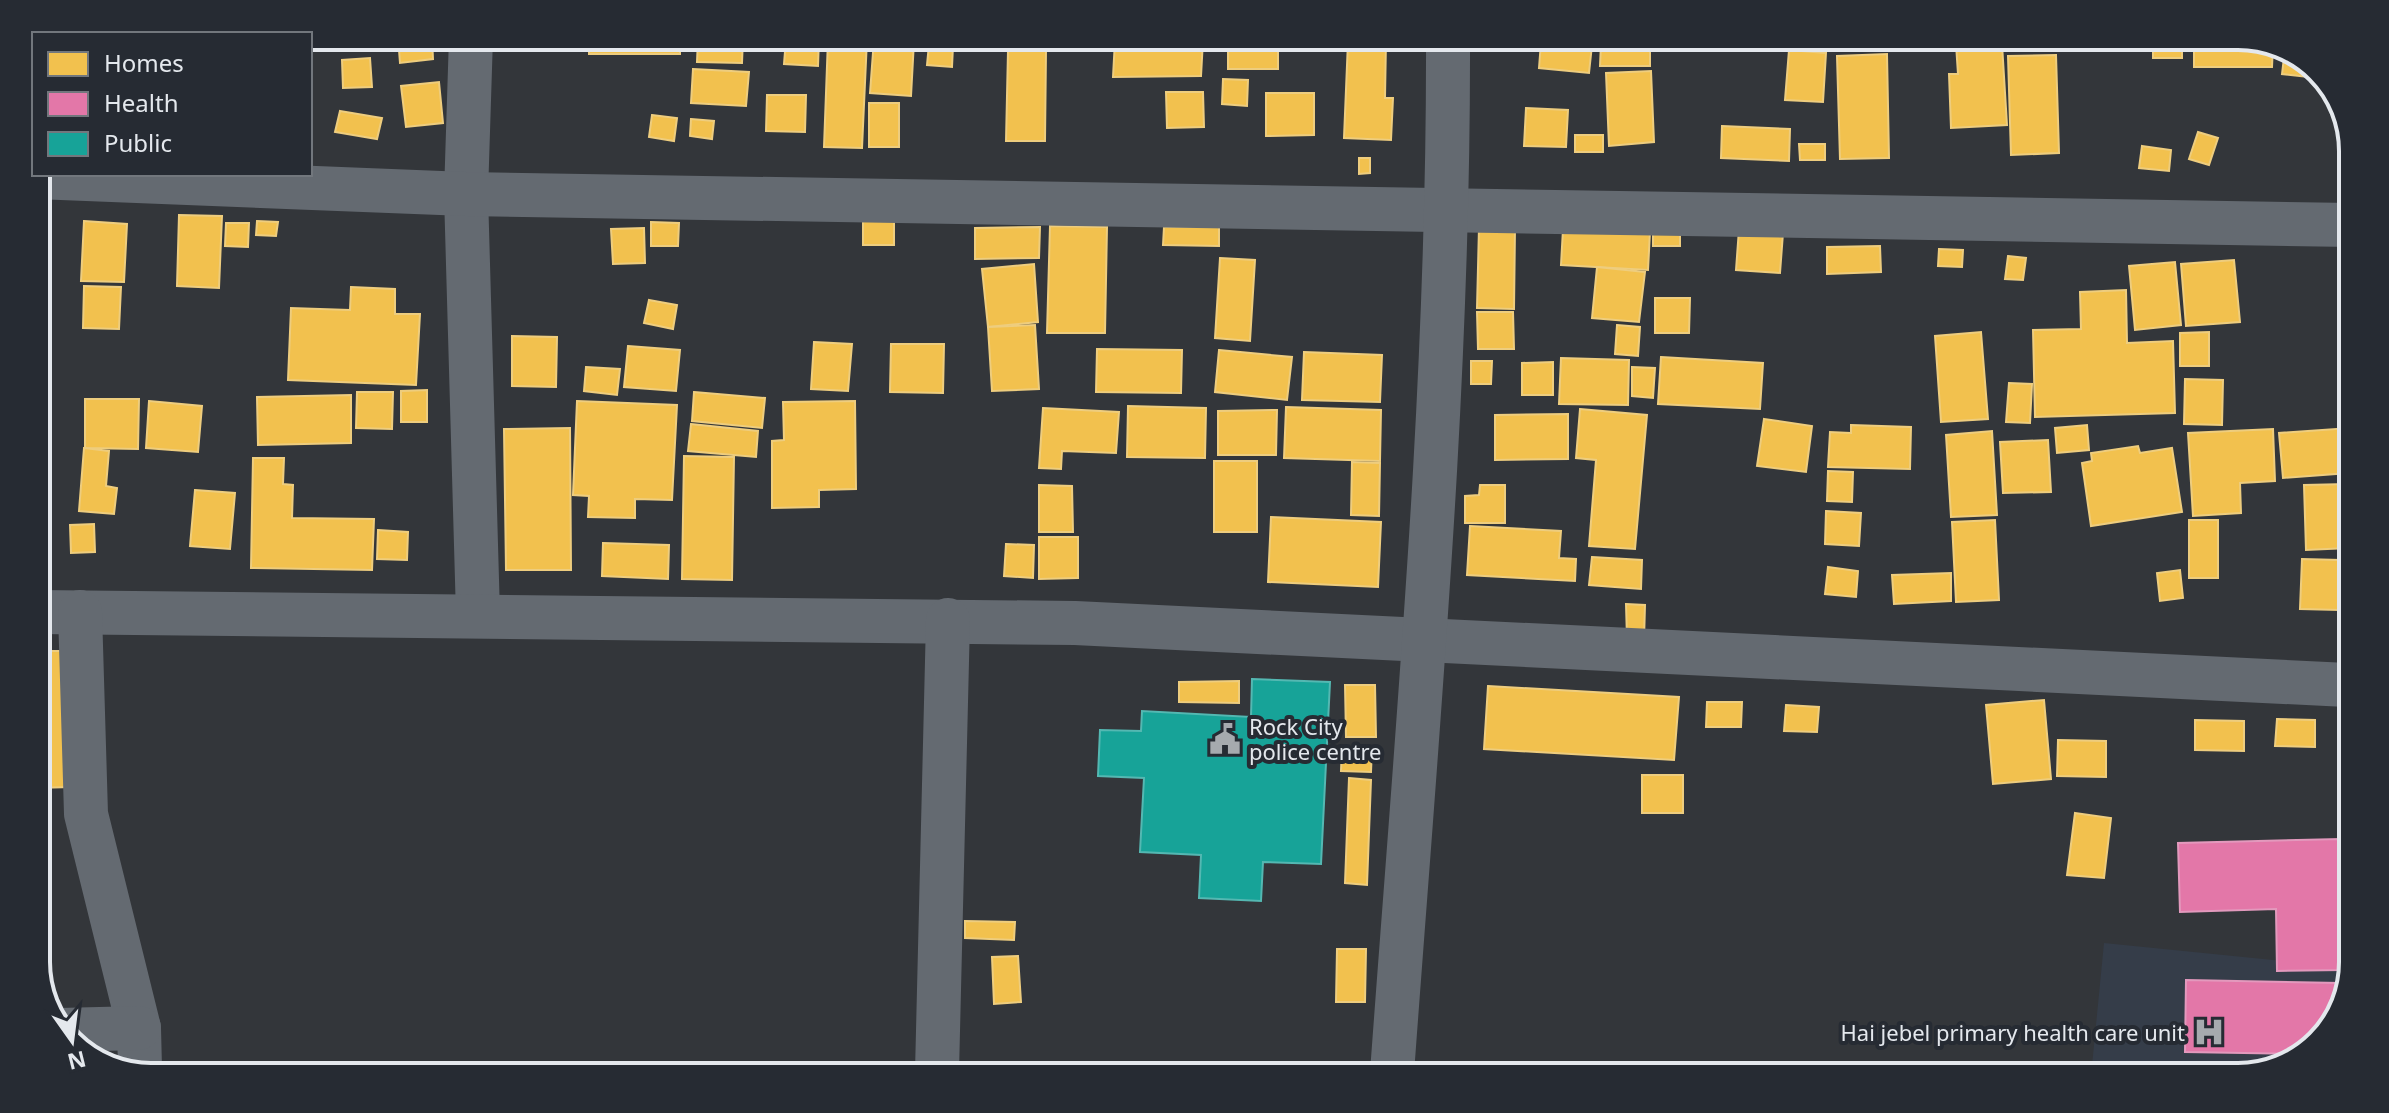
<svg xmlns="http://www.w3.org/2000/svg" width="2389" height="1113" font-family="'Noto Sans',sans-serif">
	<rect width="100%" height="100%" fill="#33363a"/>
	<path fill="#353d49" d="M2104,943l240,24v39l-43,52 -63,19 -147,-1z"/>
	<g fill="#f2c14e" stroke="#eecd7e" stroke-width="2">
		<path d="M398,37h34l1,22 -33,4z"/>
		<rect x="589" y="38" width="91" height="16"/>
		<path d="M698,38h45l-1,25 -45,-1z"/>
		<path d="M786,39h33l-1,27 -34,-2z"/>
		<path d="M828,39h39l-5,109 -38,-1z"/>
		<path d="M874,39l40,2 -3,55 -41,-3z"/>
		<path d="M1013,40h33v8l-33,2z"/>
		<path d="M1054,40h23l1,7 -22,3z"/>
		<path d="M1115,40h88l-2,36 -88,1z"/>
		<rect x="1228" y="41" width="50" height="28"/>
		<path d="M1348,41h38l-1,57h8l-2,42 -47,-2z"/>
		<path d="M1541,42l51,3 -3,28 -50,-5z"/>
		<path d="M1650,42v24h-50l1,-23z"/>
		<path d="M929,44l24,2 -1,21 -25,-2z"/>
		<path d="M1956,44h46l5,81 -56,3 -2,-54h9z"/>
		<path d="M2153,44l29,1v13h-29z"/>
		<path d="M2194,45h79l-1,22h-78z"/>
		<path d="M2285,49l33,25 -1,4 -35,-4z"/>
		<path d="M1789,50l37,3 -3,49 -38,-2z"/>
		<path d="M1008,51h38l-1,90h-39z"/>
		<path d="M1887,54l2,104 -49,1 -3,-103z"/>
		<path d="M2056,55l3,98 -48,2 -3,-99z"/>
		<path d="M370,58l2,29 -29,1 -1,-28z"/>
		<path d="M693,69l56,3 -3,34 -55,-3z"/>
		<path d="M1651,71l3,71 -45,4 -3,-73z"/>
		<path d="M1223,79l25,1 -1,26 -25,-2z"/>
		<path d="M2326,80l7,7 4,10h-11z"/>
		<path d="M439,82l4,41 -37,4 -5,-41z"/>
		<path d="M1166,92h37l1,35 -37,1z"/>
		<path d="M1266,93h48v42l-48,1z"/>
		<path d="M767,95h39l-1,37 -39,-1z"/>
		<rect x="869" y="103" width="30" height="44"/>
		<path d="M1526,108l42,2 -2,37 -42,-1z"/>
		<path d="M340,111l42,7 -5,21 -42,-7z"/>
		<path d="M652,115l25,3 -3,23 -25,-4z"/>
		<path d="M691,119l23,2 -2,18 -22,-3z"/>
		<path d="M1722,126l68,3 -1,32 -68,-3z"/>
		<path d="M2198,132l20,6 -9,27 -20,-6z"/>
		<rect x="1575" y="135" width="28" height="17"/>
		<path d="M1799,144h26v16h-25z"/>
		<path d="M2142,146l29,4 -2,21 -30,-3z"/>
		<path d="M1359,158h11v15l-11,1z"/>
		<path d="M179,215l43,1 -3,72 -42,-2z"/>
		<path d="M894,220v25h-31v-24z"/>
		<path d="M84,221l43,3 -3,58 -43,-1z"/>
		<path d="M257,221l21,1 -2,14 -20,-1z"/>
		<path d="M651,222l28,1 -1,23h-27z"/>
		<path d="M226,223h23l-1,24 -23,-1z"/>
		<path d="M1050,226l57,1 -2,106h-58z"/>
		<path d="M1040,227l-1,31 -64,1v-31z"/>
		<path d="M1164,227h55v19l-56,-1z"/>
		<path d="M1479,227l36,1 -1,81 -37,-1z"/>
		<path d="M644,228l1,35 -32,1 -2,-35z"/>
		<path d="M1563,229l87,3 -2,38 -87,-5z"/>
		<rect x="1653" y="229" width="27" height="17"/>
		<path d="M1739,229l44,4 -3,40 -44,-3z"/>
		<path d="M1880,246l1,26 -54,2v-27z"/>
		<path d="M1939,249l24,1 -1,17 -24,-1z"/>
		<path d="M2008,256l18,2 -3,22 -18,-1z"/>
		<path d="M1220,258l35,2 -5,81 -35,-3z"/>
		<path d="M2234,260l6,62 -54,4 -5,-62z"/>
		<path d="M2175,262l6,63 -46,5 -6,-64z"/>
		<path d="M1034,264l4,58 -50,5 -6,-58z"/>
		<path d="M1597,267l48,5 -6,50 -47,-4z"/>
		<path d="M84,286l37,1 -2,42 -36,-1z"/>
		<path d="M351,287l44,2v25h25l-4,71 -128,-5 3,-72 59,2z"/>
		<path d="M2126,290l1,53 46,-2 2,72 -140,4 -2,-87 48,-1 -1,-37z"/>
		<path d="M1655,298h35l-1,35h-34z"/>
		<path d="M649,300l28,5 -4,24 -29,-6z"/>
		<path d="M1477,312h36l1,37h-36z"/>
		<path d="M1035,325l4,64 -47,2 -4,-64z"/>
		<path d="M1617,325l23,2 -2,29 -23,-2z"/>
		<path d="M1981,332l7,87 -47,3 -6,-86z"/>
		<path d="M2209,332v34h-29v-33z"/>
		<path d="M512,336l45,1 -1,50 -44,-1z"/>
		<path d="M814,342l38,2 -4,47 -37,-2z"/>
		<path d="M891,344h53l-1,49 -53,-1z"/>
		<path d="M628,346l52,4 -4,41 -52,-4z"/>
		<path d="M1097,349l85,1 -1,43 -85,-1z"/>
		<path d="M1219,350l73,7 -5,43 -72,-8z"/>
		<path d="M1304,352l78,3 -2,47 -78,-2z"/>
		<path d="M1661,357l102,6 -3,46 -102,-5z"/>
		<path d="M1561,358l68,2 -1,45 -69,-1z"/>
		<path d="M1471,361h21l-1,23h-20z"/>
		<path d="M1553,362v33h-31v-32z"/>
		<path d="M586,367l34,2 -3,26 -33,-4z"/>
		<path d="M1632,367l23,1 -2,30 -21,-2z"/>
		<path d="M2185,379l38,1 -1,45 -38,-1z"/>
		<path d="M2009,383l23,1 -2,39 -24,-1z"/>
		<path d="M427,390v32h-26v-31z"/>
		<path d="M357,392h36l-1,37 -36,-1z"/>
		<path d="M694,392l71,6 -3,30 -70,-7z"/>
		<path d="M351,395v48l-93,2 -1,-48z"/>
		<path d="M85,399h54l-1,50 -53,-1z"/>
		<path d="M149,401l53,5 -4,46 -52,-4z"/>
		<path d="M577,401l100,4 -5,95 -37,-1v19l-47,-1 1,-21 -16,-1z"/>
		<path d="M855,401l1,88 -37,1v17l-47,1v-67l12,-1 -1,-38z"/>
		<path d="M1128,406l78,2 -1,50 -78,-1z"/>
		<path d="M1286,407l95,3 -1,51 -96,-3z"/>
		<path d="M1043,408l76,4 -3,41 -54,-2 -1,18 -22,-1z"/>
		<path d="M1580,409l67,6 -12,134 -46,-3 7,-86 -20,-2z"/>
		<path d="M1277,410l-1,45h-58v-44z"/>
		<path d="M1568,414v45l-73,1v-45z"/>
		<path d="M1764,419l48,7 -6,46 -49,-6z"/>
		<path d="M691,424l67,7 -2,26 -68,-6z"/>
		<path d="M1851,425l60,2 -1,42 -82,-2 2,-35 21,1z"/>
		<path d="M2087,425l2,25 -32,3 -2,-25z"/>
		<path d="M570,428l1,142h-65l-2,-141z"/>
		<path d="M2350,428l-1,45 -66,5 -4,-45z"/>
		<path d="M2273,429l2,52 -35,2 1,30 -48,3 -5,-83z"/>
		<path d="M1992,431l5,84 -46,2 -5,-82z"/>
		<path d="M2048,440l3,52 -48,1 -3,-51z"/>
		<path d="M2138,446l2,7 32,-5 10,64 -91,14 -9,-63 10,-2 -1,-8z"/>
		<path d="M84,448l25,3 -3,35 11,2 -3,26 -35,-3z"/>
		<path d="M684,456l50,1 -2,123 -50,-1z"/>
		<path d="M253,458h31l-1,26 10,1 -1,33 82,1 -2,51 -121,-2z"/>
		<rect x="1214" y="461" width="43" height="71"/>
		<path d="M1352,462l28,1 -1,53 -28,-1z"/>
		<path d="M1828,471l25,1 -1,30 -25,-1z"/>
		<path d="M2347,484l2,64 -43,2 -2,-65z"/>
		<path d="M1039,485l33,1 1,46h-34z"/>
		<path d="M1480,485h25v38h-40v-27l14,-1z"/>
		<path d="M195,490l40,3 -5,56 -40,-3z"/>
		<path d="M1826,511l35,2 -2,33 -34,-2z"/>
		<path d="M1271,517l110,5 -3,65 -110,-5z"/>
		<path d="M1995,520l4,80 -43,2 -4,-80z"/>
		<rect x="2189" y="520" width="29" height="58"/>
		<path d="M94,524l1,28 -24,1 -1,-28z"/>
		<path d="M1470,526l91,5 -2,27 17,1 -1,22 -108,-6z"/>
		<path d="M378,530l30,2 -1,28 -30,-1z"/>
		<path d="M1039,537h39v41l-39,1z"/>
		<path d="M603,543l66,2 -1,34 -66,-3z"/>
		<path d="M1006,544l28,1 -1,33 -29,-2z"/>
		<path d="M1592,557l50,3 -1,29 -52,-4z"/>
		<path d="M2302,559l38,1 -1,50 -39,-1z"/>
		<path d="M1828,567l30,4 -2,26 -31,-3z"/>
		<path d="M2180,570l3,28 -23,3 -3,-28z"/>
		<path d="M1951,573v28l-57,3 -2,-29z"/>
		<path d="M1626,604l19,1 -1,35 -17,-1z"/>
		<path d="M36,651h34l1,136 -35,1z"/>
		<path d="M1239,681v22l-60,-1v-20z"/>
		<path d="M1345,685h30l1,52h-30z"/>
		<path d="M1488,686l191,11 -5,63 -190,-11z"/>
		<path d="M2044,700l7,79 -58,5 -7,-79z"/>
		<path d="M1707,702h35l-1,25h-35z"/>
		<path d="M1786,705l33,2 -2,25 -33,-1z"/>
		<path d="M2277,719l38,1v27l-40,-1z"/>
		<path d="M2195,720l49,1v30l-49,-1z"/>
		<path d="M2058,740l48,1v36l-49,-1z"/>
		<path d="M1342,746l30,2 -1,24 -30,-1z"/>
		<rect x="1642" y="775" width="41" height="38"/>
		<path d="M1349,778l22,2 -4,105 -22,-2z"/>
		<path d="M2075,813l36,5 -7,60 -37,-3z"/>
		<path d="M965,921l50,1 -1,18 -49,-2z"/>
		<path d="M1337,949h29l-1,53h-29z"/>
		<path d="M1018,956l3,46 -27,2 -2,-47z"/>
	</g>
	<g fill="#e377a8" stroke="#e399bd" stroke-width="2">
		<path d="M2340,839l2,131 -65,1 -1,-62 -96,3 -2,-69z"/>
		<path d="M2186,980l154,3 -1,30 -35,41 -119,-2z"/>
	</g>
	<path fill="#17a398" stroke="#54b8b2" stroke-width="2" d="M1252,679l78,3 -9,182 -58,-2 -2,39 -62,-3 2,-43 -61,-3 4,-74 -46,-2 2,-46 41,1 1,-20 109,6z"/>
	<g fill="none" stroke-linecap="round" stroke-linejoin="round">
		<g stroke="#646a71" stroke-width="44">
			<path d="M471,37l-5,157 12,421"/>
			<path d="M36,177l430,17 1886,31"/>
			<path d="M36,612l1039,11 1272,62"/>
			<path d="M80,612l6,202 53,214 1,40"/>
			<path d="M60,1030l79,-2"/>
			<path d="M937,1072l11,-452"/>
			<path d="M1392,1073c25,-343 57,-687 56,-1032"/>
		</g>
	</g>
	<defs>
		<symbol id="civic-bare" viewBox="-9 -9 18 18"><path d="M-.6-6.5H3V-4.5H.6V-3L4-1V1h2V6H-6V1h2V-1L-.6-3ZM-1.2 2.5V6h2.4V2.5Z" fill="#a6aaae" stroke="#262b33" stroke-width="2.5" paint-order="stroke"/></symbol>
		<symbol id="hospital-bare" viewBox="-9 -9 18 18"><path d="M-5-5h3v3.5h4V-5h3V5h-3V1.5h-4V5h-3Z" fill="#a6aaae" stroke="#262b33" stroke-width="2.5" paint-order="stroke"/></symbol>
	</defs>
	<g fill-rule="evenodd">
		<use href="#civic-bare" x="1203" y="717" width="44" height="44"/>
		<use href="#hospital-bare" x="2187" y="1010" width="44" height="44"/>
	</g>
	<g text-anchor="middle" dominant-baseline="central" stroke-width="8" stroke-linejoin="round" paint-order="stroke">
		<g font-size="22" fill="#e4e8ed" stroke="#262b33" text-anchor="start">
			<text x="1249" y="726">Rock City<tspan x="1249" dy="25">police centre</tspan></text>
			<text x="2185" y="1032" text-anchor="end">Hai jebel primary health care unit</text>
		</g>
	</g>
	<path d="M0 0H2389V1113H0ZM151 50H2238A101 101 0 0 1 2339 151V962A101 101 0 0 1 2238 1063H151A101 101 0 0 1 50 962V151A101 101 0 0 1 151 50Z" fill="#262b33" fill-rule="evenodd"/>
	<path fill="none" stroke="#e4e8ed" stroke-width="4" d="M151 50H2238A101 101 0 0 1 2339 151V962A101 101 0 0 1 2238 1063H151A101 101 0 0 1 50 962V151A101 101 0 0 1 151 50Z"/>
	<rect x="32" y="32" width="280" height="144" fill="#262b33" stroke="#72777d" stroke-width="2"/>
	<rect x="48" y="52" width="40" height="24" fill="#f2c14e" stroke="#72777d" stroke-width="2"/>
	<text x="104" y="72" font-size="24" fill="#e4e8ed">Homes</text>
	<rect x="48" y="92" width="40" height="24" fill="#e377a8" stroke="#72777d" stroke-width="2"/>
	<text x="104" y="112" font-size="24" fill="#e4e8ed">Health</text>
	<rect x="48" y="132" width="40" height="24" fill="#17a398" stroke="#72777d" stroke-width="2"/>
	<text x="104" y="152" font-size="24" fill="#e4e8ed">Public</text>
	<g transform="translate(72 1041) rotate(166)" stroke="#262b33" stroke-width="6" paint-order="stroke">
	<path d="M0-6L14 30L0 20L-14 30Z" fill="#e4e8ed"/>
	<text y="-12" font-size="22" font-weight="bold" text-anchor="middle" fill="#e4e8ed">N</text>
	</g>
</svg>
